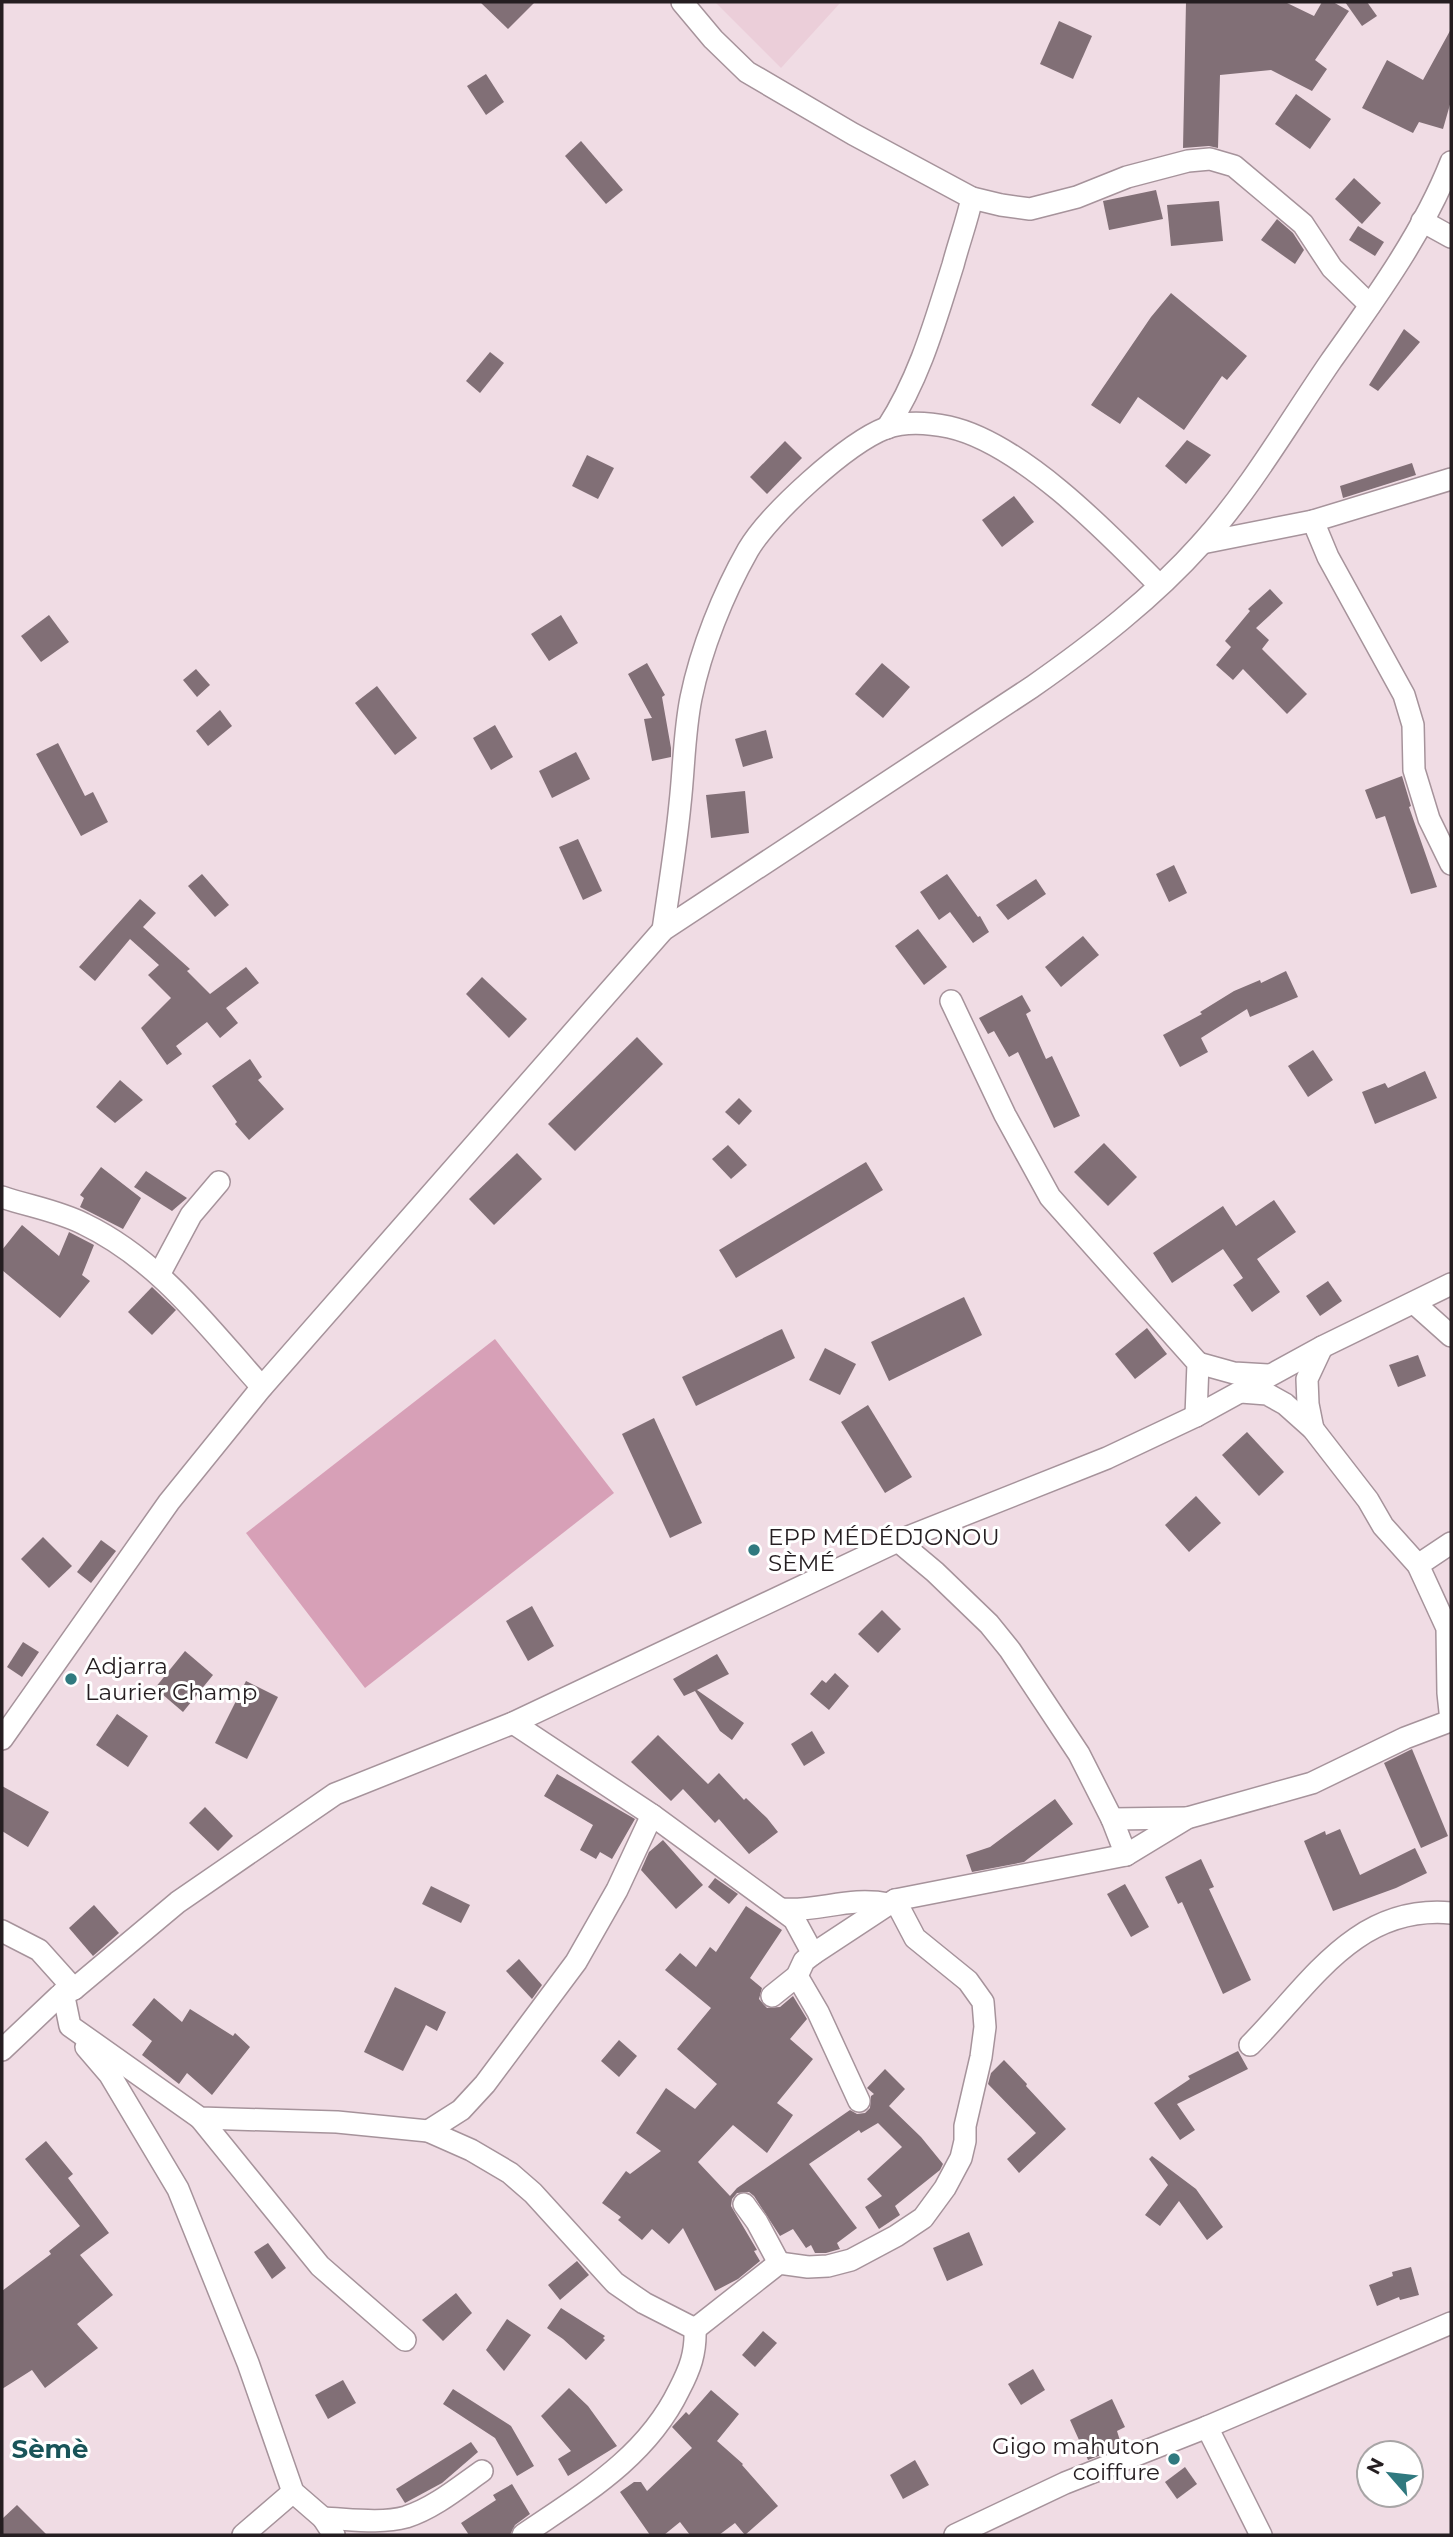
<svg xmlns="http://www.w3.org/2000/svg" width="1453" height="2537" font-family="Montserrat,sans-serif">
	<rect width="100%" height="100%" fill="#f0dce4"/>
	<path fill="#ebced9" d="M715,2h126l-60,66z"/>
	<path fill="#d7a0b7" d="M495,1339l119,154 -249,195 -119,-155z"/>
	<g fill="#816f76">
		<path d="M480,2h55l-27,27z"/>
		<path d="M1186,2h99l29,14 8,-14h11l16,9 -34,49 12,9 -15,22 -41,-21 -51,5 -2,73 -9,-2 -26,2z"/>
		<path d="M1345,2h22l10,14 -15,10z"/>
		<path d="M1059,21l33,15 -19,43 -33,-15z"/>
		<path d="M1451,29v72l-8,28 -24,-7 -6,11 -51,-25 25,-48 36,20z"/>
		<path d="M486,74l18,28 -18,13 -19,-29z"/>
		<path d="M1296,94l35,25 -21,30 -35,-25z"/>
		<path d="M581,141l42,49 -17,14 -41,-48z"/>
		<path d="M1354,178l27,25 -19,21 -27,-25z"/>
		<path d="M1156,190l7,29 -54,11 -6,-29z"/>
		<path d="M1219,201l4,40 -52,5 -4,-41z"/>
		<path d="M1277,219l16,14 11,17 -9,14 -34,-24z"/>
		<path d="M1358,226l26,16 -9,14 -26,-16z"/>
		<path d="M1171,293l76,63 -20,24 -5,-4 -38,54 -46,-33 -18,27 -29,-19 60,-88z"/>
		<path d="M1404,329l16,13 -42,49 -9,-6z"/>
		<path d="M490,352l14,11 -24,30 -14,-12z"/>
		<path d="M1187,440l24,15 -25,29 -21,-18z"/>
		<path d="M785,441l17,17 -35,36 -17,-17z"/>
		<path d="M587,455l27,13 -16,31 -26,-13z"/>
		<path d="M1412,463l4,12 -73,23 -3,-12z"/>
		<path d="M1014,496l20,26 -32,25 -20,-27z"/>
		<path d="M1270,589l13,14 -27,25 13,12 -7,9 45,45 -20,20 -44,-45 -10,11 -17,-15 15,-18 -6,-6 25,-30 -2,-2z"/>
		<path d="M49,615l20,27 -28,20 -20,-26z"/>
		<path d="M561,615l17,28 -29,18 -18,-27z"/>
		<path d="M647,663l18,32 -3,2 9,51v9l-19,4 -8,-42 8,-1 -24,-44z"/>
		<path d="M882,663l28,24 -27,31 -28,-24z"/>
		<path d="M196,669l14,16 -13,12 -14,-17z"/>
		<path d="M377,686l40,52 -22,17 -40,-52z"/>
		<path d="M220,710l12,16 -24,20 -12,-15z"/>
		<path d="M495,725l18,32 -22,13 -18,-32z"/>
		<path d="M766,730l7,28 -30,9 -8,-28z"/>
		<path d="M58,743l27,53 8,-4 15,30 -27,14 -45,-82z"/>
		<path d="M576,752l14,27 -38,19 -13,-27z"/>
		<path d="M1402,776l9,30 -2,1 28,80 -26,7 -26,-78 -9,3 -11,-29z"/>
		<path d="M745,791l4,42 -38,5 -5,-43z"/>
		<path d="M578,839l24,52 -19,9 -24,-53z"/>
		<path d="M1174,865l13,28 -18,9 -13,-28z"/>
		<path d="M202,874l27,31 -14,12 -27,-31z"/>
		<path d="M947,874l31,43 2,-1 9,16 -16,11 -23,-31 -11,8 -19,-28z"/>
		<path d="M1036,879l10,15 -38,26 -12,-15z"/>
		<path d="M140,899l16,14 -13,14 47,42 -3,2 23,23 36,-27 13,16 -33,25 12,15 -18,15 -13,-16 -31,24 6,8 -15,11 -26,-37 30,-30 -23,-23 11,-10 -29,-26 -35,42 -16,-14z"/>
		<path d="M918,929l29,38 -23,18 -29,-39z"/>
		<path d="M1083,936l16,19 -38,32 -16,-20z"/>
		<path d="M1286,971l12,26 -48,20 -3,-8 -46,29 7,14 -28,15 -17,-32 39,-21 -2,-2 34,-21 26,-11 1,3z"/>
		<path d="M482,977l45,42 -18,19 -43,-44z"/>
		<path d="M1022,995l9,16 -5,3 20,45 6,-3 28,60 -26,12 -36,-76 -9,5 -15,-26 -6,3 -9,-16z"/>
		<path d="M637,1037l26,27 -88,87 -27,-27z"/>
		<path d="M1313,1050l20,30 -25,17 -20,-31z"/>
		<path d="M250,1059l12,18 -4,3 26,29 -35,31 -14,-16 2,-2 -25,-36z"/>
		<path d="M1425,1071l12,27 -62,26 -13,-32 23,-9 3,5z"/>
		<path d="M120,1080l23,20 -28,23 -19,-16z"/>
		<path d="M739,1098l13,13 -13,14 -14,-13z"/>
		<path d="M1104,1143l33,34 -29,29 -34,-34z"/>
		<path d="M728,1145l19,20 -16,14 -19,-20z"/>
		<path d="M517,1153l25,26 -48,46 -25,-26z"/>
		<path d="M866,1162l17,28 -147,88 -17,-28z"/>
		<path d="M101,1167l40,31 -18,31 -43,-22 4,-9 -4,-3z"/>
		<path d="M146,1171l41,27 -15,13 -38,-24z"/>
		<path d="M1274,1200l22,32 -39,27 23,33 -28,20 -19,-27 10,-7 -20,-29 -51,34 -19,-30 70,-47 13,20z"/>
		<path d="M22,1225l37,31 10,-24 25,13 -12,30 8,6 -30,37 -58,-48v-20z"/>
		<path d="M1328,1281l14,20 -22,15 -14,-20z"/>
		<path d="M152,1287l24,23 -24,25 -24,-23z"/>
		<path d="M964,1297l18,38 -93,46 -18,-39z"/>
		<path d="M1147,1328l20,26 -32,25 -20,-25z"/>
		<path d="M782,1329l13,29 -99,48 -14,-29z"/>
		<path d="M825,1348l31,16 -16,31 -31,-15z"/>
		<path d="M1418,1355l8,21 -28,11 -9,-22z"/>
		<path d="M868,1405l44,72 -27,16 -44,-71z"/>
		<path d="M654,1418l48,105 -32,15 -48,-104z"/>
		<path d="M1247,1432l37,40 -25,24 -37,-41z"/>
		<path d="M1196,1496l25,27 -32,29 -24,-27z"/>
		<path d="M43,1537l29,29 -23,22 -28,-29z"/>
		<path d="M101,1540l15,11 -25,32 -14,-11z"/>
		<path d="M532,1606l22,40 -26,15 -22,-40z"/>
		<path d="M882,1610l19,19 -23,24 -20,-19z"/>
		<path d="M23,1642l16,10 -17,25 -15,-10z"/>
		<path d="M185,1651l28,24 -30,37 -28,-24z"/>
		<path d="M717,1654l12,20 -32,16 47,33 -12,17 -12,-9 -25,-40 -11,5 -11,-17z"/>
		<path d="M835,1673l14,13 -20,24 -19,-16 12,-14 4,3z"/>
		<path d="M246,1681l32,16 -31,62 -32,-16z"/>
		<path d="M117,1714l31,22 -20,31 -32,-22z"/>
		<path d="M812,1731l13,22 -21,13 -13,-22z"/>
		<path d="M658,1735l50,49 11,-11 25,27 2,-2 21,20 11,14 -29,22 -30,-35 -4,4 -32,-34 -12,12 -40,-39z"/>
		<path d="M1412,1749l36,87 -27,12 -37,-85z"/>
		<path d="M557,1774l78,45 -23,40 -12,-7 -4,7 -16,-9 13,-25 -49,-29z"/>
		<path d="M2,1786l47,26 -21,35 -26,-16z"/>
		<path d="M1055,1799l18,25 -49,38 -52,10 -6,-17 24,-8z"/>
		<path d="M205,1807l28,29 -15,15 -29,-28z"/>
		<path d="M1340,1829l20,46 55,-27 12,25 -31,15 -63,23 -29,-70 21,-10 1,4z"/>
		<path d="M663,1840l40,45 -27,24 -35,-39 8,-18z"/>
		<path d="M1201,1859l13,28 -5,2 42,91 -28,14 -41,-92 -4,2 -13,-27z"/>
		<path d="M715,1878l23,16 -9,10 -21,-17z"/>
		<path d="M1125,1884l24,43 -18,10 -24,-43z"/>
		<path d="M431,1886l39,19 -9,18 -39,-19z"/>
		<path d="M94,1905l25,28 -26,23 -24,-28z"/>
		<path d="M746,1906l36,24 -32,48 12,10 -3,11 8,9 13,-1 13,-11 14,23 -17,20 23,20 -36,44 16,12 -26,38 -34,-28 -35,37 32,34 7,-8 113,-78 7,4 8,-1 5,-5 1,-12 3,-2 -7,-6 18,-19 20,20 -16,17 32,31 22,27 -3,6 -45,36 5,9 -21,14 -14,-22 17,-11 -15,-17 35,-32 -24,-24 -17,10 -2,-3 -50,34 48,64 -20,15 3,6 -14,4h-11l-4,-8 -5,3 -13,-19 -13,7 -26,-40 -5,-4 -12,1 -5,6 -1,7 26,44 -3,1 6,10 -22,18 -23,12 -32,-63 -14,16 -17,-15 -10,11 -24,-20 3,-3 -19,-14 24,-32 4,3 31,-23 -25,-18 30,-45 29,21 22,-25 -40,-35 34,-41 -46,-38 15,-17 16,14 14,-20 6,5z"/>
		<path d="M519,1959l23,26 -10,14 -26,-28z"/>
		<path d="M395,1987l51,25 -9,19 -11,-6 -23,46 -39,-19z"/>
		<path d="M154,1998l28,24 8,-13 43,27 2,-3 15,14 -38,48 -25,-22 -8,11 -37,-29 10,-14 -20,-16z"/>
		<path d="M619,2040l18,16 -18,21 -18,-16z"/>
		<path d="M1238,2051l10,18 -71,35 18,26 -15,10 -26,-37 36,-24 -2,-3z"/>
		<path d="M1004,2060l23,24 -1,2 40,43 -47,44 -12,-14 29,-26 -48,-49 3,-11z"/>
		<path d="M46,2141l27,33 -5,4 41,55 -29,22 33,40 -36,29 21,24 -53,40 -13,-18 -30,19v-98l49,-37 -2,-3 31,-25 -55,-67z"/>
		<path d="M1152,2156l44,33 27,38 -16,13 -28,-39 -19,25 -15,-11 23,-30 -19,-26z"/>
		<path d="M969,2232l14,33 -36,16 -14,-33z"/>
		<path d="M268,2243l18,25 -14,11 -18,-27z"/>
		<path d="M577,2261l12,14 -29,25 -12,-15z"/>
		<path d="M1411,2267l8,28 -19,5 -1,-3 -22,9 -8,-21 24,-9 -1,-4z"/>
		<path d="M456,2293l16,20 -29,28 -21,-21z"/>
		<path d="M561,2308l44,28 -2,2 2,2 -19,20 -23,-21 -16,-11z"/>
		<path d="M507,2319l24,16 -27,36 -18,-21z"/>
		<path d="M763,2331l14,12 -22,24 -13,-12z"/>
		<path d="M1033,2369l12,21 -24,15 -13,-21z"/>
		<path d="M343,2380l13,23 -28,16 -13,-24z"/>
		<path d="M569,2388l19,18 29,40 -49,30 -10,-17 13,-8 -30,-35z"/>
		<path d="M453,2389l58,37 23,40 -17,10 -22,-38 -52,-34z"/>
		<path d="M711,2390l28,24 -22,27 26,23 -1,1 36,41 -33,29 -10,-12 -16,12h-29l-10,-13 -16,13h-14l-30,-43 14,-10h7l6,9 45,-43 -20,-21 14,-15 3,3z"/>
		<path d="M1112,2399l13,28 -8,4 5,16 -34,13 -18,-40z"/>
		<path d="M471,2442l7,10 -36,31 -37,20 -9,-14z"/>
		<path d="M915,2460l14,25 -26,14 -13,-24z"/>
		<path d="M1185,2467l12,17 -20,15 -12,-17z"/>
		<path d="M512,2484l18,30 -15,11 -5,10h-41l-8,-12 35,-23 -3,-5z"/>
		<path d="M17,2505l30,30h-45v-16z"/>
	</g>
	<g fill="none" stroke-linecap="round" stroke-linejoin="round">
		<defs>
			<g id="street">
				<path d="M682,2l31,37 34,33 106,62 119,64 29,7 29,4 47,-12 50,-20 61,-16 22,-2 24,7 69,58 29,44 38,37"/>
				<path d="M1422,221l29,16"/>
				<path d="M887,428c33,-51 48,-106 66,-163 6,-23 14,-44 19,-67"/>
				<path d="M1313,521l15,36 76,138 9,30 1,45 15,49 22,45"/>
				<path d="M1202,543l111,-22 138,-42"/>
				<path d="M663,930c6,-42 13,-84 17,-126 4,-35 4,-71 11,-106 10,-49 32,-104 57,-148 21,-36 99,-107 138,-122 19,-7 44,-5 63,-1 72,16 159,106 210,158"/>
				<path d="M951,1001l54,114 45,82 148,166 -2,53"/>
				<path d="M2,1197c26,9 57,14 82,27 75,36 123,102 178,163"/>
				<path d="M160,1273l31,-58 28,-33"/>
				<path d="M1414,1303l37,33"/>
				<path d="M1198,1363l36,10 34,2"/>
				<path d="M1241,1392l26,2 18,10 28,25 55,71 15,26 35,39 29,63 1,65 3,28"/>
				<path d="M1313,1429l-5,-25 -1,-25 15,-32"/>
				<path d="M898,1541l37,31 54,52 21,26 69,104 33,65 14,36"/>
				<path d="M1418,1565l33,-22"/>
				<path d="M513,1723l139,92 142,104 19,35"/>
				<path d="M2,1739l167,-237 93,-115 401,-457 369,-243c60,-42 121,-89 170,-144 49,-55 87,-121 129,-182 44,-62 92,-128 120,-199"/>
				<path d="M1112,1819l75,-1"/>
				<path d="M781,1909c40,3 66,-13 108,-5"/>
				<path d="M2,1931l37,19 35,39"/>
				<path d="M797,1976l21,36 41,89"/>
				<path d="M63,1992l7,34 130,92 137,4 91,9 43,19 39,23 23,20 82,90 29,20 51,26 84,-66 29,4 20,-1 23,-6 45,-24 27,-18 22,-30 16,-30 4,-17v-15l16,-69 4,-30 -2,-25 -15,-21 -53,-43 -20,-38"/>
				<path d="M772,1996l25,-20 7,-15 9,-7 82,-54 231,-45 61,-37 125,-35 93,-45 45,-17"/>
				<path d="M1250,2045c59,-59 105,-141 201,-132"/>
				<path d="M86,2047l24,28 68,114 70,174 45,129 30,26 11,17"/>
				<path d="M2,2050l57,-54 15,-7 104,-87 157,-108 178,-71 385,-182 209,-83 89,-42 126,-69 129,-63"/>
				<path d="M200,2118l120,148 85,74"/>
				<path d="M428,2131l33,-21 24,-26 91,-122 41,-72 35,-75"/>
				<path d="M744,2204l13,18 22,41"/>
				<path d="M1207,2427l54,108"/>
				<path d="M323,2518c26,1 58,6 83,-1 28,-9 52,-29 76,-46"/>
				<path d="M243,2535l50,-43"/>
				<path d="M523,2535c60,-41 123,-77 156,-145 11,-21 17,-37 16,-61"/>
				<path d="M955,2535l110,-52 142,-56 244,-104"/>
			</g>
		</defs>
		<use href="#street" stroke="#a6939b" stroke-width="24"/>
		<use href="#street" stroke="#fff" stroke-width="21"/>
	</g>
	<g fill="#30797f" stroke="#fff" stroke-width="2.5">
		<circle cx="754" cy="1550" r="7"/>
		<circle cx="71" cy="1679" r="7"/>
		<circle cx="1174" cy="2459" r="7"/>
	</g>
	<g text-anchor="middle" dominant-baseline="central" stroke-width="6" stroke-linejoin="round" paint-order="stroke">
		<g font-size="23" fill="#251e21" stroke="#fff" text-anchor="start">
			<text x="768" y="1537">EPP MÉDÉDJONOU<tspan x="768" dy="26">SÈMÉ</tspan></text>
			<text x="85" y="1666">Adjarra<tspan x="85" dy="26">Laurier Champ</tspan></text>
			<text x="1160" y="2446" text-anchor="end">Gigo mahuton<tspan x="1160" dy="26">coiffure</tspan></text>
		</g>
		<g font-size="26" font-weight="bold" fill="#195459" stroke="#fff">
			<text x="50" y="2449">Sèmè</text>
		</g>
	</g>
	<rect width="1453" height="2537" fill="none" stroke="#251e21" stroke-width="7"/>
	<g transform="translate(1390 2474) rotate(298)"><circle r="33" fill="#ffffff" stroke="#a8a5a6" stroke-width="2"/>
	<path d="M0-5L12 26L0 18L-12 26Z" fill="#30797f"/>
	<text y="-10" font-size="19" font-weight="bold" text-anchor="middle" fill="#251e21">N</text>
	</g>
</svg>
